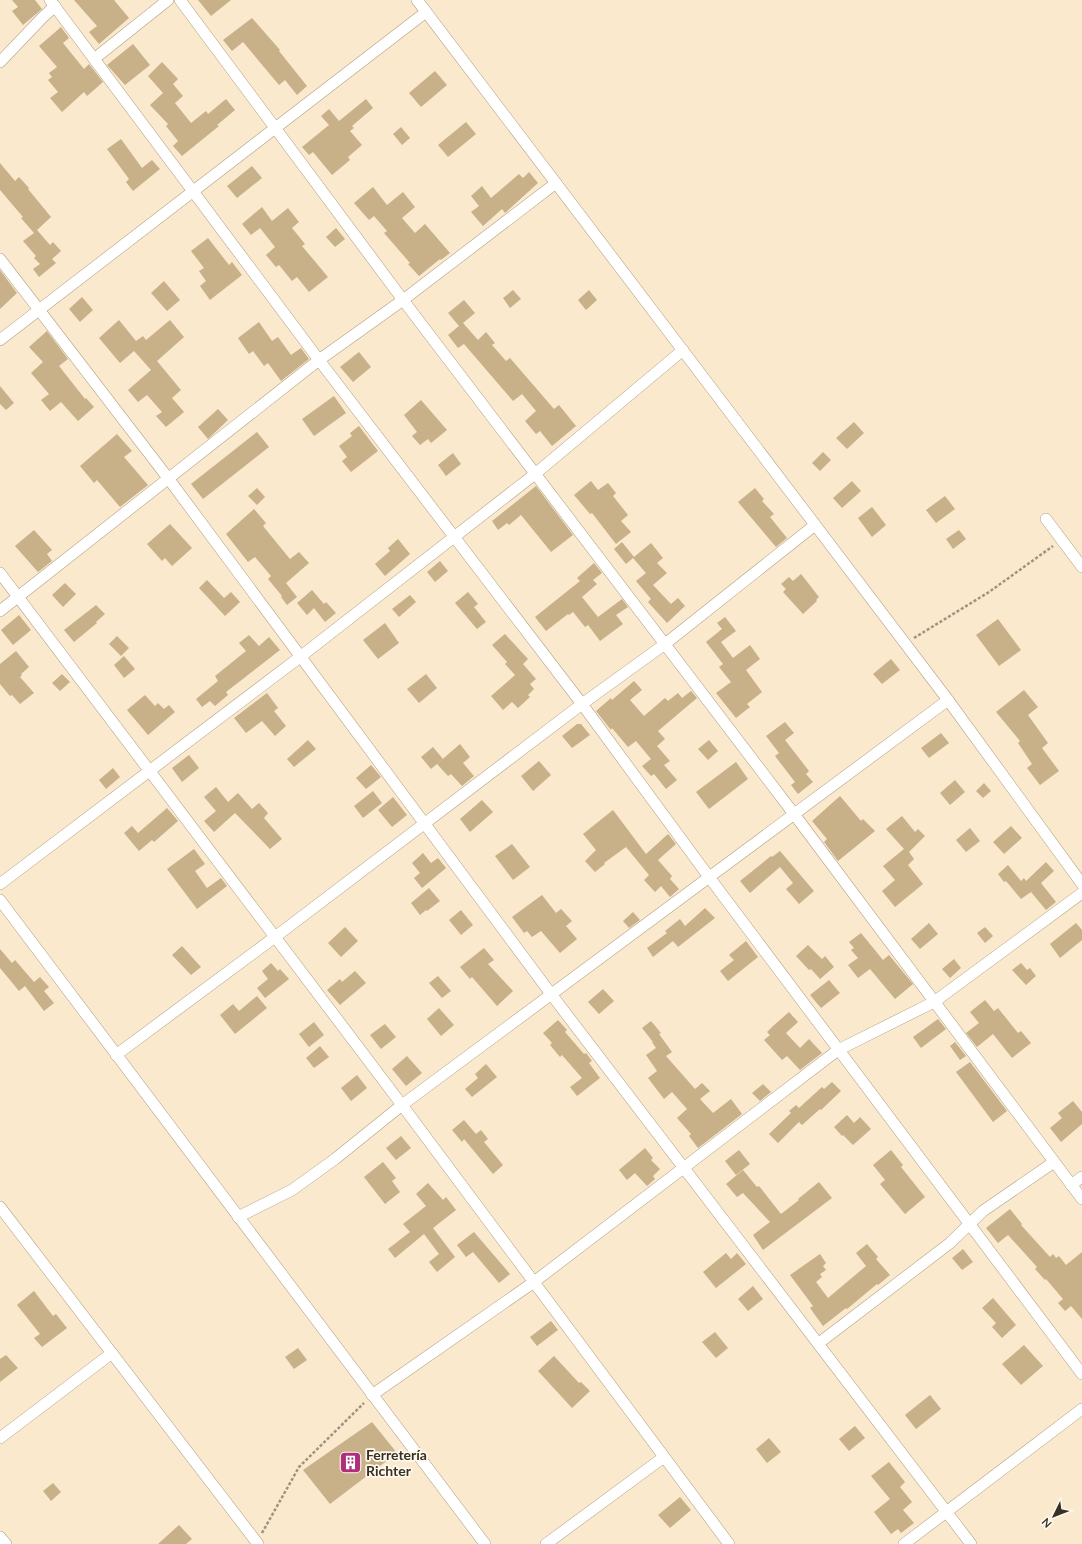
<svg xmlns="http://www.w3.org/2000/svg" width="1082" height="1544" font-family="Lato,sans-serif">
	<rect width="100%" height="100%" fill="#fae9cd"/>
	<g fill="#c8b089">
		<path d="M12,0h23l7,9 -19,16 -11,-14 6,-4z"/>
		<path d="M74,0h40l15,18 -30,26 -10,-12 8,-6z"/>
		<path d="M198,0h33l-20,16z"/>
		<path d="M252,18l28,32 -1,1 28,35 -10,9 -12,-15 -6,5 -36,-43 -11,9 -9,-11z"/>
		<path d="M61,27l8,11 -6,5 21,26 5,-5 14,18 -16,14 -3,-4 -22,20 -12,-14 8,-6 -10,-12 4,-3 -3,-4 8,-6 -18,-21z"/>
		<path d="M133,44l17,21 -25,20 -18,-20z"/>
		<path d="M162,62l16,17 -5,5 10,12 -8,7 16,20 15,-12 2,3 18,-15 9,11 -18,15 2,1 -37,30 -9,-10 5,-5 -12,-15 2,-2 -18,-19 13,-12 -15,-17z"/>
		<path d="M435,71l12,14 -26,22 -12,-14z"/>
		<path d="M366,99l7,9 -21,18 2,2 -4,3 12,14 -14,12 2,3 -18,15 -19,-23 -4,3 -7,-8 27,-22 -8,-9 8,-7 10,12z"/>
		<path d="M466,122l10,12 -28,23 -10,-12z"/>
		<path d="M401,127l9,11 -8,7 -9,-11z"/>
		<path d="M121,139l21,29 10,-8 8,9 -27,22 -7,-9 3,-3 -22,-30z"/>
		<path d="M0,163l15,18 4,-4 10,11 -1,1 23,28 -14,13 13,15 3,-3 8,9 -9,8 4,4 -17,14 -6,-8 7,-5 -6,-6 2,-2 -13,-15 11,-8 -13,-15 2,-1 -23,-27z"/>
		<path d="M252,166l10,12 -25,20 -10,-12z"/>
		<path d="M529,172l9,11 -33,30 -3,-4 -19,17 -12,-14 8,-6 -8,-10 11,-10 9,12 28,-24 4,4z"/>
		<path d="M373,187l14,18 16,-13 12,15 -13,11 13,15 10,-9 25,29 -9,7 -1,-1 -21,17 -11,-12 2,-1 -26,-30 3,-2 -13,-15 -5,4 -15,-17z"/>
		<path d="M262,207l10,14 16,-13 11,14 -7,6 13,16 -3,2 26,31 -19,15 -12,-15 -5,4 -13,-16 -3,2 -10,-12 9,-8 -15,-19 -9,7 -9,-11z"/>
		<path d="M336,228l9,11 -10,8 -9,-10z"/>
		<path d="M208,238l21,27 3,-3 10,13 -32,25 -10,-14 6,-5 -7,-10 5,-3 -13,-17z"/>
		<path d="M0,270l17,23 -17,16z"/>
		<path d="M164,281l16,19 -13,11 -16,-18z"/>
		<path d="M513,290l8,9 -11,9 -7,-10z"/>
		<path d="M589,290l8,10 -11,10 -8,-10z"/>
		<path d="M82,297l11,13 -13,12 -11,-13z"/>
		<path d="M464,300l11,13 -12,10 15,17 8,-8 9,11 -3,2 14,16 4,-3 44,51 5,-4 17,21 -24,20 -12,-15 -4,3 -11,-13 11,-10 -14,-17 -9,7 -49,-57 -6,4 -10,-13 11,-9 -11,-13z"/>
		<path d="M119,320l17,21 7,-5 3,4 24,-20 14,17 -27,24 24,29 -9,8 12,14 -18,15 -10,-11 6,-4 -15,-17 -9,7 -10,-12 23,-20 -17,-19 -14,12 -21,-25z"/>
		<path d="M259,322l13,19 6,-4 13,18 10,-7 8,11 -28,22 -13,-18 -4,3 -11,-15 -4,3 -11,-16z"/>
		<path d="M47,331l21,28 -9,7 26,33 1,-1 8,9 -16,14 -17,-19 -11,9 -9,-11 8,-6 -18,-21 12,-11 -14,-15z"/>
		<path d="M359,352l12,15 -18,15 -13,-15z"/>
		<path d="M0,386l14,17 -8,7 -6,-6z"/>
		<path d="M334,396l12,17 -32,23 -12,-17z"/>
		<path d="M421,400l26,30 -16,13 -3,-4 -8,6 -8,-9 5,-4 -13,-17z"/>
		<path d="M218,409l10,11 -20,19 -10,-12z"/>
		<path d="M854,422l10,11 -17,16 -11,-11z"/>
		<path d="M359,426l19,25 -27,21 -9,-11 5,-4 -8,-11 13,-10 -2,-3z"/>
		<path d="M257,432l12,15 -66,52 -12,-15z"/>
		<path d="M117,434l15,17 -8,6 24,28 -28,22 -23,-27 -3,3 -14,-17z"/>
		<path d="M823,452l8,8 -11,11 -8,-8z"/>
		<path d="M453,453l8,11 -15,12 -8,-11z"/>
		<path d="M591,481l7,9 10,-7 8,10 -3,3 15,19 -7,6 10,11 -15,12 -24,-31 -2,1 -16,-19z"/>
		<path d="M852,481l9,10 -19,17 -9,-10z"/>
		<path d="M536,486l37,49 -22,17 -30,-37 -12,10 -2,-2 -9,7 -6,-9z"/>
		<path d="M257,488l8,9 -8,8 -9,-9z"/>
		<path d="M755,488l9,11 -2,2 12,13 -4,3 17,21 -11,9 -38,-45z"/>
		<path d="M945,496l10,13 -19,14 -10,-13z"/>
		<path d="M872,507l14,18 -14,12 -14,-19z"/>
		<path d="M254,509l12,14 -3,3 27,33 9,-7 10,11 -23,20 11,14 -10,8 -6,-8 1,-1 -14,-17 3,-3 -16,-19 -7,5 -22,-28z"/>
		<path d="M170,524l22,24 -20,18 -7,-8 -3,3 -15,-17z"/>
		<path d="M34,530l18,20 -5,4 5,7 -14,11 -23,-26z"/>
		<path d="M959,530l7,9 -13,10 -7,-10z"/>
		<path d="M398,539l12,15 -25,22 -10,-12 15,-13 -2,-3z"/>
		<path d="M622,542l12,15 17,-14 12,15 -6,5 10,10 -14,12 18,19 7,-6 7,8 -18,17 -19,-21 3,-3 -15,-18 10,-8 -13,-15 -7,6 -12,-15z"/>
		<path d="M440,561l8,10 -13,11 -8,-10z"/>
		<path d="M594,563l8,10 -9,7 4,4 -15,13 16,20 24,-18 6,8 -12,8 7,9 -23,17 -12,-16 -3,2 -12,-15 -4,3 -1,-1 -22,17 -11,-14 45,-36 -3,-3z"/>
		<path d="M801,574l18,23 -3,3 1,1 -14,13 -20,-22 3,-3 -5,-5 8,-7 4,4z"/>
		<path d="M207,580l17,18 7,-6 9,10 -15,14 -26,-28z"/>
		<path d="M65,583l11,11 -13,13 -11,-12z"/>
		<path d="M312,590l12,14 2,-2 10,11 -11,9 -11,-14 -7,7 -10,-12z"/>
		<path d="M468,592l10,12 -4,3 12,15 -9,7 -22,-26z"/>
		<path d="M410,595l6,7 -17,15 -7,-8z"/>
		<path d="M96,605l9,9 -9,8 1,1 -23,19 -10,-12z"/>
		<path d="M19,615l12,15 -18,15 -12,-15z"/>
		<path d="M725,617l11,14 -15,11 12,16 17,-13 10,14 -14,11 16,22 -15,12 3,3 -14,11 -20,-25 15,-11 -12,-15 4,-3 -17,-22 16,-13 -5,-6z"/>
		<path d="M998,619l23,31 -22,16 -23,-31z"/>
		<path d="M385,623l14,20 -21,16 -15,-19z"/>
		<path d="M505,634l23,25 -5,5 13,15 -6,5 4,5 -6,6 2,2 -12,11 -6,-6 -9,8 -12,-14 24,-21 -10,-11 2,-2 -15,-17z"/>
		<path d="M249,635l10,11 10,-9 11,13 -54,42 2,3 -13,11 -5,-5 -8,6 -6,-8 22,-18 -3,-5 31,-25 -7,-8z"/>
		<path d="M117,636l12,12 -8,8 -12,-12z"/>
		<path d="M16,651l13,16 -8,7 1,1 -2,2 14,16 -14,11 -8,-9 -2,1 -10,-12v-20z"/>
		<path d="M124,656l11,13 -11,9 -10,-13z"/>
		<path d="M891,659l9,11 -18,14 -9,-10z"/>
		<path d="M62,674l8,8 -10,9 -8,-8z"/>
		<path d="M426,674l11,14 -18,15 -12,-14z"/>
		<path d="M634,681l8,9 -12,10 14,16 21,-18 3,3 10,-8 4,5 9,-7 6,7 -39,33 7,8 -8,7 13,15 -6,4 13,15 -11,9 -12,-15 -3,2 -9,-10 9,-7 -15,-18 -8,6 -16,-19 -1,2 -15,-19 15,-13 1,2z"/>
		<path d="M1024,690l14,17 -10,8 20,28 -6,5 17,23 -19,14 -13,-17 5,-4 -14,-21 2,-2 -24,-29z"/>
		<path d="M267,693l11,15 -4,3 12,15 -11,10 -13,-15 -16,12 -12,-15z"/>
		<path d="M145,695l10,11 3,-3 6,6 5,-4 6,7 -27,23 -21,-25z"/>
		<path d="M785,722l9,11 -9,7 24,31 -3,3 7,8 -15,12 -7,-9 4,-3 -20,-26 4,-3 -13,-17z"/>
		<path d="M577,724h4l9,11 -18,13 -10,-12z"/>
		<path d="M941,733l8,10 -20,15 -8,-10z"/>
		<path d="M308,740l8,9 -22,18 -7,-8z"/>
		<path d="M709,740l9,11 -10,9 -10,-11z"/>
		<path d="M460,744l10,13 -7,6 11,13 -12,10 -11,-12 -3,2 -11,-12z"/>
		<path d="M433,747l10,12 -12,10 -10,-12z"/>
		<path d="M189,755l10,13 -17,14 -10,-14z"/>
		<path d="M539,761l12,14 -18,16 -12,-15z"/>
		<path d="M736,762l12,17 -39,30 -13,-17z"/>
		<path d="M371,765l10,12 -15,12 -10,-11z"/>
		<path d="M113,768l7,9 -14,12 -7,-9z"/>
		<path d="M955,780l10,12 -15,13 -10,-12z"/>
		<path d="M984,783l7,8 -8,7 -7,-7z"/>
		<path d="M216,787l12,15 10,-9 14,16 7,-6 9,10 -4,5 18,21 -12,10 -35,-36 -21,19 -10,-11 12,-10 -12,-14z"/>
		<path d="M373,791l9,12 -19,15 -9,-12z"/>
		<path d="M840,796l21,25 2,-2 12,12 -37,30 -14,-19 3,-3 -15,-18z"/>
		<path d="M393,797l14,18 -15,12 -14,-17z"/>
		<path d="M482,800l11,12 -23,20 -10,-13z"/>
		<path d="M167,808l11,13 -24,21 -2,-2 -13,11 -15,-18 8,-7 6,7z"/>
		<path d="M613,810l33,44 22,-20 8,10 -18,16 14,16 -2,3 9,10 -9,8 -9,-11 -6,6 -11,-12 5,-5 -23,-28 -22,16 1,1 -10,8 -10,-11 11,-11 -13,-16z"/>
		<path d="M902,816l13,16 3,-3 7,7 -16,16 5,7 -6,6 15,19 -28,23 -13,-16 13,-11 -12,-14 21,-17 -18,-20z"/>
		<path d="M1011,826l11,12 -18,16 -11,-12z"/>
		<path d="M970,828l10,13 -14,11 -10,-12z"/>
		<path d="M512,844l18,23 -17,13 -18,-24z"/>
		<path d="M194,849l11,15 -10,7 12,17 14,-10 6,8 -30,23 -30,-40z"/>
		<path d="M780,851l34,40 -15,13 -13,-15 7,-6 -13,-16 -30,26 -10,-12 31,-25 1,1z"/>
		<path d="M423,853l8,10 7,-5 8,10 -24,20 -8,-10 6,-5 -8,-10z"/>
		<path d="M1046,862l8,9 -13,12 15,19 -10,8 -15,-18 -10,7 -15,-18 -2,1 -6,-8 10,-9 13,16 3,-3 2,3z"/>
		<path d="M429,888l11,13 -13,10 -1,-1 -6,5 -9,-12z"/>
		<path d="M542,895l14,18 5,-4 11,12 -6,5 11,13 -17,14 -19,-22 -9,6 -5,-6 -3,2 -12,-16z"/>
		<path d="M705,908l10,10 -37,29 -5,-6 -20,16 -6,-9 20,-15 -2,-2 15,-12 5,7z"/>
		<path d="M461,910l12,15 -12,10 -12,-15z"/>
		<path d="M633,912l7,8 -11,8 -6,-7z"/>
		<path d="M929,923l9,11 -18,15 -9,-10z"/>
		<path d="M1076,923l6,7v10l-22,18 -10,-14z"/>
		<path d="M345,927l13,14 -17,16 -13,-14z"/>
		<path d="M985,927l8,9 -8,7 -8,-10z"/>
		<path d="M861,933l22,27 6,-5 24,29 -18,15 -25,-30 -12,9 -10,-13 10,-7 -7,-8 3,-2 -5,-6z"/>
		<path d="M746,941l12,16 -30,24 -8,-10 14,-11 -5,-5z"/>
		<path d="M808,945l14,14 3,-3 9,11 -14,12 -9,-10 -2,1 -13,-14z"/>
		<path d="M182,946l19,21 -10,8 -19,-20z"/>
		<path d="M484,948l10,12 -6,4 25,27 -16,15 -25,-29 -2,2 -10,-12z"/>
		<path d="M0,949l12,14 3,-3 19,22 6,-5 9,10 -5,4 10,12 -10,8 -19,-25 -6,5 -19,-23z"/>
		<path d="M954,959l7,9 -11,10 -8,-9z"/>
		<path d="M271,963l7,8 2,-2 9,10 -24,19 -8,-10 11,-9 -6,-8z"/>
		<path d="M1021,963l6,7 3,-2 6,8 -10,9 -14,-15z"/>
		<path d="M355,971l11,12 -26,22 -13,-15 13,-11 2,3z"/>
		<path d="M438,976l13,15 -9,7 -13,-15z"/>
		<path d="M829,980l11,13 -19,15 -11,-13z"/>
		<path d="M603,989l11,12 -15,13 -11,-12z"/>
		<path d="M257,996l10,12 -32,26 -15,-19 13,-11 6,7z"/>
		<path d="M985,1000l9,11 4,-3 20,25 3,-2 10,12 -19,15 -19,-24 -16,13 -11,-14 13,-10 -9,-11z"/>
		<path d="M439,1008l15,17 -13,11 -14,-17z"/>
		<path d="M789,1012l9,10 -12,11 14,15 9,-9 13,14 -22,17 -13,-14 -5,4 -18,-20 6,-5 -3,-3 6,-6z"/>
		<path d="M938,1019l8,10 -25,19 -8,-11z"/>
		<path d="M558,1020l9,10 -2,2 19,22 2,-1 6,8 -3,2 11,15 -23,18 -7,-9 12,-9 -20,-23 -2,2 -10,-12 2,-2 -9,-10z"/>
		<path d="M651,1021l10,12 -2,1 13,18 -6,4 29,33 7,-6 8,8 -10,8 13,14 18,-14 11,15 -44,34 -9,-12 2,-2 -14,-16 10,-9 -15,-17 -8,7 -16,-21 9,-7 -11,-16 10,-7 -4,-6h1l-11,-14z"/>
		<path d="M314,1022l10,13 -15,12 -10,-13z"/>
		<path d="M385,1024l11,13 -15,12 -11,-14z"/>
		<path d="M955,1042l11,14 -6,4 -10,-14z"/>
		<path d="M320,1046l9,11 -15,11 -8,-10z"/>
		<path d="M407,1056l15,17 -16,13 -14,-17z"/>
		<path d="M970,1062l37,49 -14,11 -37,-50z"/>
		<path d="M486,1064l11,13 -25,20 -7,-8 13,-11 -3,-4z"/>
		<path d="M357,1075l10,13 -16,13 -10,-13z"/>
		<path d="M832,1082l9,9 -20,19 -1,-1 -18,16 -3,-3 -21,21 -9,-9 22,-21 -2,-2 7,-6 3,3 23,-21 2,2z"/>
		<path d="M763,1084l8,8 -11,9 -8,-8z"/>
		<path d="M1073,1101l9,11v12l-21,18 -11,-14 12,-10 -4,-5z"/>
		<path d="M847,1115l7,8 6,-6 11,12 -18,16 -10,-10 -1,1 -8,-9z"/>
		<path d="M464,1120l12,14 5,-4 7,9 -4,3 19,23 -10,9 -29,-35 -2,3 -10,-12z"/>
		<path d="M401,1136l10,12 -15,12 -10,-12z"/>
		<path d="M645,1148l8,10 -2,2 9,9 -7,7 2,3 -8,7 -12,-13 -8,7 -8,-10z"/>
		<path d="M739,1150l11,14 -14,11 -11,-14z"/>
		<path d="M891,1150l12,15 -2,2 24,30 -20,17 -25,-30 5,-4 -12,-15z"/>
		<path d="M383,1162l13,16 -4,3 8,11 -15,12 -21,-27z"/>
		<path d="M743,1170l14,17 2,-1 22,28 18,-14 -1,-1 21,-17 13,16 -69,52 -10,-15 17,-13 -27,-29 -6,4 -11,-13z"/>
		<path d="M428,1183l15,17 3,-3 10,13 -23,18 22,29 -18,15 -8,-10 10,-8 -15,-20 -29,24 -7,-9 22,-17 -7,-8 23,-18 -10,-12z"/>
		<path d="M1010,1209l12,15 -1,1 29,32 3,-3 3,4 3,-2 7,9 16,-13v67l-11,-13 -6,5 -7,-8 5,-4 -17,-20 -1,1 -10,-11 2,-2 -29,-32 -10,8 -12,-15z"/>
		<path d="M474,1232l36,42 -11,9 -26,-31 -7,5 -9,-12z"/>
		<path d="M867,1244l11,13 -2,2 14,16 -12,10 -1,-1 -30,25 -1,-1 -23,18 -13,-18 3,-2 -23,-31 30,-21 6,9 -3,3 3,4 -6,4 2,3 -6,5 12,16 38,-32 -10,-13z"/>
		<path d="M963,1249l10,13 -11,8 -10,-12z"/>
		<path d="M726,1253l5,6 6,-6 9,11 -30,24 -13,-16z"/>
		<path d="M753,1286l10,13 -15,12 -10,-12z"/>
		<path d="M34,1291l19,25 3,-2 11,14 -25,19 -8,-9 6,-4 -23,-29z"/>
		<path d="M993,1298l23,27 -14,13 -10,-11 4,-4 -14,-15z"/>
		<path d="M551,1321l7,9 -21,16 -7,-9z"/>
		<path d="M715,1332l13,16 -12,10 -14,-16z"/>
		<path d="M1024,1345l19,21 -22,19 -19,-21z"/>
		<path d="M298,1348l9,12 -13,9 -9,-12z"/>
		<path d="M6,1355l12,13 -18,14v-23z"/>
		<path d="M554,1356l25,27 2,-1 9,9 -18,17 -34,-37z"/>
		<path d="M930,1395l11,14 -25,20 -11,-14z"/>
		<path d="M372,1422l25,31 -67,51 -27,-34z"/>
		<path d="M855,1426l10,12 -16,13 -10,-12z"/>
		<path d="M769,1438l12,14 -14,11 -11,-14z"/>
		<path d="M889,1462l16,20 -5,5 12,15 -9,8 11,13 -13,10 -3,-4 -7,5 -17,-22 16,-13 -19,-23z"/>
		<path d="M53,1483l8,9 -10,9 -8,-10z"/>
		<path d="M680,1497l11,13 -21,18 -12,-13z"/>
		<path d="M179,1525l13,14 -6,5h-28z"/>
	</g>
	<g fill="none" stroke-linecap="round" stroke-linejoin="round">
		<defs>
			<g id="street">
				<path d="M50,0l269,360 263,344 127,173 373,497"/>
				<path d="M180,0l223,300 391,514 288,385"/>
				<path d="M417,0l531,700 134,184"/>
				<path d="M94,59l74,-59"/>
				<path d="M0,62l43,-45 12,-11"/>
				<path d="M0,259l168,219 383,516 420,550"/>
				<path d="M0,340l426,-328"/>
				<path d="M1046,519l36,48"/>
				<path d="M0,573l402,532 327,439"/>
				<path d="M0,611l319,-251 84,-60 153,-117"/>
				<path d="M0,884l300,-227 235,-183 148,-124"/>
				<path d="M0,900l485,644"/>
				<path d="M116,1055l159,-118 307,-233 83,-60 150,-119"/>
				<path d="M1071,1185l11,-8"/>
				<path d="M0,1207l258,337"/>
				<path d="M238,1217l54,-27 43,-31 67,-54 546,-405"/>
				<path d="M819,1343l131,-100 33,-32 71,-49"/>
				<path d="M372,1395l162,-113 304,-232 96,-48 148,-109"/>
				<path d="M0,1438l112,-85"/>
				<path d="M0,1537l6,7"/>
				<path d="M546,1544l118,-87"/>
				<path d="M904,1544l178,-135"/>
			</g>
		</defs>
		<use href="#street" stroke="#af9f84" stroke-width="12"/>
		<g stroke="#9f937f" stroke-width="2.5" stroke-dasharray="3 2" stroke-linecap="butt">
			<path d="M914,638l75,-46 64,-46"/>
			<path d="M262,1533l37,-66 65,-64"/>
		</g>
		<use href="#street" stroke="#fff" stroke-width="11"/>
	</g>
	<defs>
		<symbol id="building-square" viewBox="-11 -11 22 22"><rect x="-9" y="-9" width="18" height="18" rx="4" fill="#af2f7c" stroke="#fff8ed"/><path d="M-4-6H4V6H1V3H-1V6H-4ZM-2.5-4.3h1.7v1.8h-1.7ZM.8-4.3h1.7v1.8H.8ZM-2.5-1h1.7V.8h-1.7ZM.8-1h1.7V.8H.8Z" fill="#fff"/></symbol>
	</defs>
	<g fill-rule="evenodd">
		<use href="#building-square" x="338" y="1450" width="25" height="25"/>
	</g>
	<g text-anchor="middle" dominant-baseline="central" stroke-width="3.5" stroke-linejoin="round" paint-order="stroke">
		<g font-size="14" font-weight="bold" fill="#363025" stroke="#fff8ed" text-anchor="start">
			<text x="366" y="1454">Ferretería<tspan x="366" dy="16">Richter</tspan></text>
		</g>
	</g>
	<g transform="translate(1054 1516) rotate(227)" stroke="#fff8ed" stroke-width="3" paint-order="stroke">
	<path d="M0-3L7 15L0 10L-7 15Z" fill="#363025"/>
	<text y="-6" font-size="11" font-weight="bold" text-anchor="middle" fill="#363025">N</text>
	</g>
</svg>
